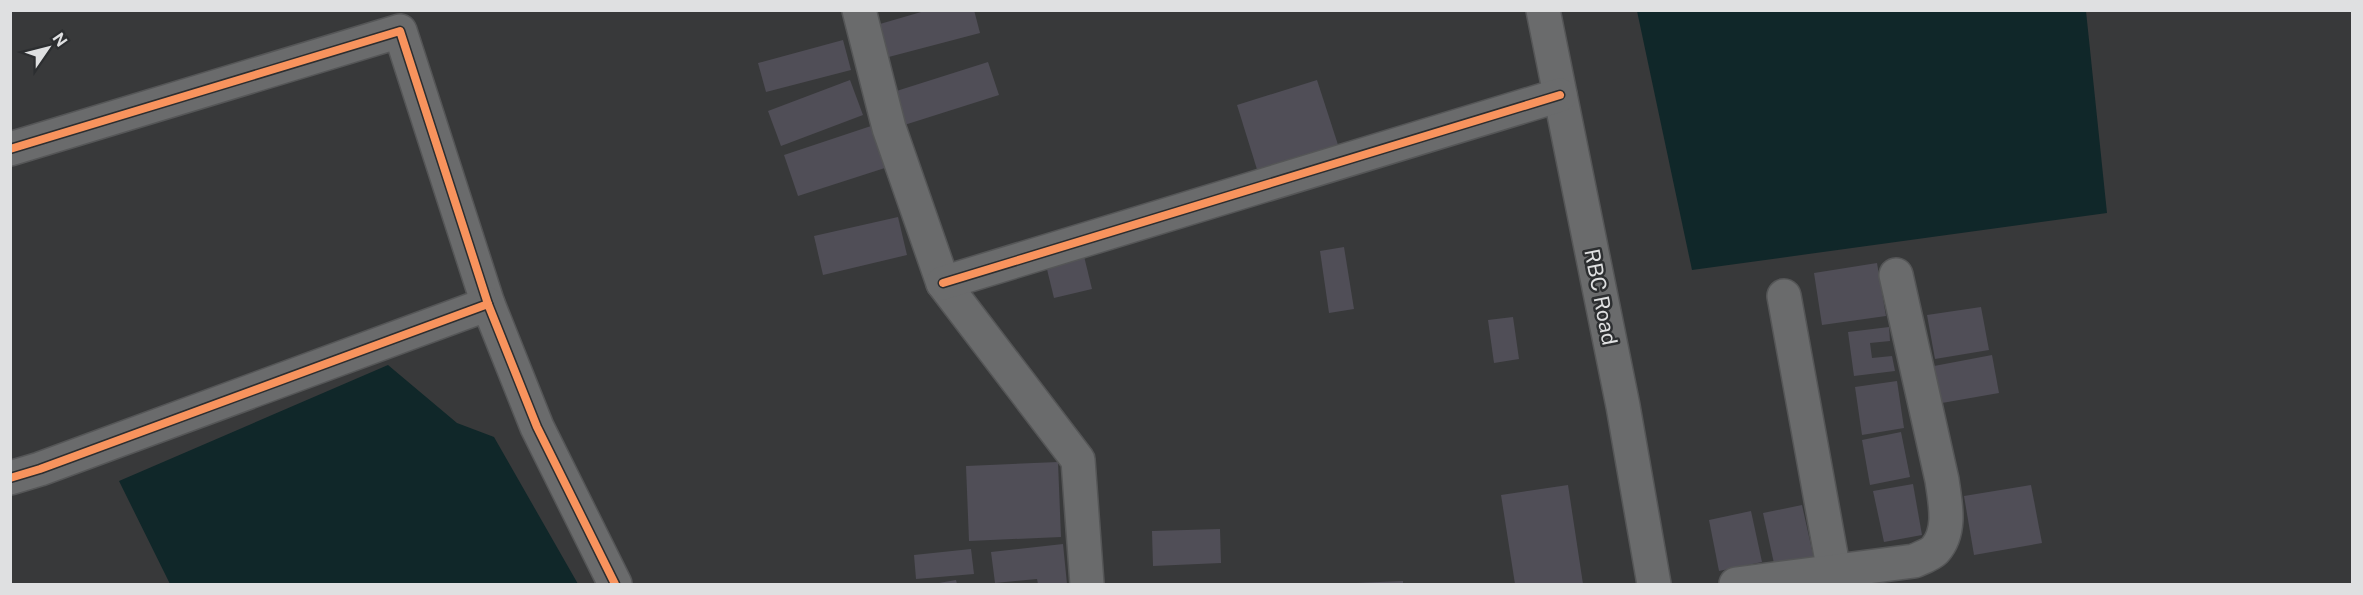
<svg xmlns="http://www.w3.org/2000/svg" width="2363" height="595" font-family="'Public Sans',sans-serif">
	<rect width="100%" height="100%" fill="#38393a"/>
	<g fill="#102729">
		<path d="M1637,11h449l21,202 -415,57z"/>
		<path d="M388,365l69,58 37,14 84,147h-408l-51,-103z"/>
	</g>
	<g fill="#504e57">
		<path d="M928,10h46l6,23 -99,26 -8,-33z"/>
		<path d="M843,40l8,30 -85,22 -8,-29z"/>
		<path d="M988,62l11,33 -101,32 -11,-33z"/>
		<path d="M850,80l13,35 -82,31 -13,-35z"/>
		<path d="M1317,80l24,74 -81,25 -23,-74z"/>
		<path d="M874,125l14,42 -90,29 -14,-41z"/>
		<path d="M898,217l9,38 -84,20 -9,-39z"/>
		<path d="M1344,247l10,62 -25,4 -9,-62z"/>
		<path d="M1082,248l10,41 -38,9 -10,-41z"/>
		<path d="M1877,263l9,53 -64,9 -8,-52z"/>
		<path d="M1981,307l8,43 -54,9 -8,-44z"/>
		<path d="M1513,317l6,42 -25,4 -6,-43z"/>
		<path d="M1889,327l1,14 -20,2 2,15 20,-2 3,15 -41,5 -6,-44z"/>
		<path d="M1992,355l7,38 -57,10 -8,-37z"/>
		<path d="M1897,381l7,47 -42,7 -7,-48z"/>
		<path d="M1901,432l9,45 -40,8 -8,-45z"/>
		<path d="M1058,462l3,75 -92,4 -3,-75z"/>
		<path d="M1913,484l9,51 -38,7 -11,-51z"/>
		<path d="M1568,485l15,99h-68l-14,-89z"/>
		<path d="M2031,485l11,58 -68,12 -10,-59z"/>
		<path d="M1802,505l12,54 -39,9 -12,-55z"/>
		<path d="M1751,511l11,51 -43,9 -10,-51z"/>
		<path d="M1220,529l1,34 -68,3 -1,-35z"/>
		<path d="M1063,544l4,40h-29l-1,-5 -42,4 -4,-31z"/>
		<path d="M971,549l3,25 -58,5 -2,-24z"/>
		<path d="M956,580l1,4h-18v-1z"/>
		<path d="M1403,581v3h-47v-1z"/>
	</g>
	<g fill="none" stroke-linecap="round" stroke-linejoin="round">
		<defs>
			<g id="minor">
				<path d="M859,10l30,118 54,155 135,177 9,124"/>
				<path d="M1543,10l80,396 31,178"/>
				<path d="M10,149l390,-118 88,273"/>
				<path d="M943,283l617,-188"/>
				<path d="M1784,296l50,276"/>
				<path d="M10,478l30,-9 448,-165 49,123 78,157"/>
				<path d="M1736,584l178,-23c7,-3 16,-6 21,-11 17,-19 10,-48 7,-70l-46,-205"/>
			</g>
		</defs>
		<use href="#minor" stroke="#555657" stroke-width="36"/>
		<use href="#minor" stroke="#6a6b6c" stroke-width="33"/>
		<defs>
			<g id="cycleway">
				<path d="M10,149l390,-118 88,273"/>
				<path d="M943,283l617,-188"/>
				<path d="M10,478l30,-9 448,-165 49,123 78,157"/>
			</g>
		</defs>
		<use href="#cycleway" stroke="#2c2e30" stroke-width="11"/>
		<use href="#cycleway" stroke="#f8935d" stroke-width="8"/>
	</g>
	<g text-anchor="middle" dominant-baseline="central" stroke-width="5" stroke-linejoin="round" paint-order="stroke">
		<g font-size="21" fill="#dfe0e1" stroke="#2c2e30">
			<text transform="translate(1601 297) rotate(79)">RBC Road</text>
		</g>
	</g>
	<rect width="2363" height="595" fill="none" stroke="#dfe0e1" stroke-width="24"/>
	<g transform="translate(48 48) rotate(55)" stroke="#2c2e30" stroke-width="4.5" paint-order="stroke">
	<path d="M0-4.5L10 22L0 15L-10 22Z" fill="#dfe0e1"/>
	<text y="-9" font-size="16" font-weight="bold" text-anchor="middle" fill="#dfe0e1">N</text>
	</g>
</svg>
